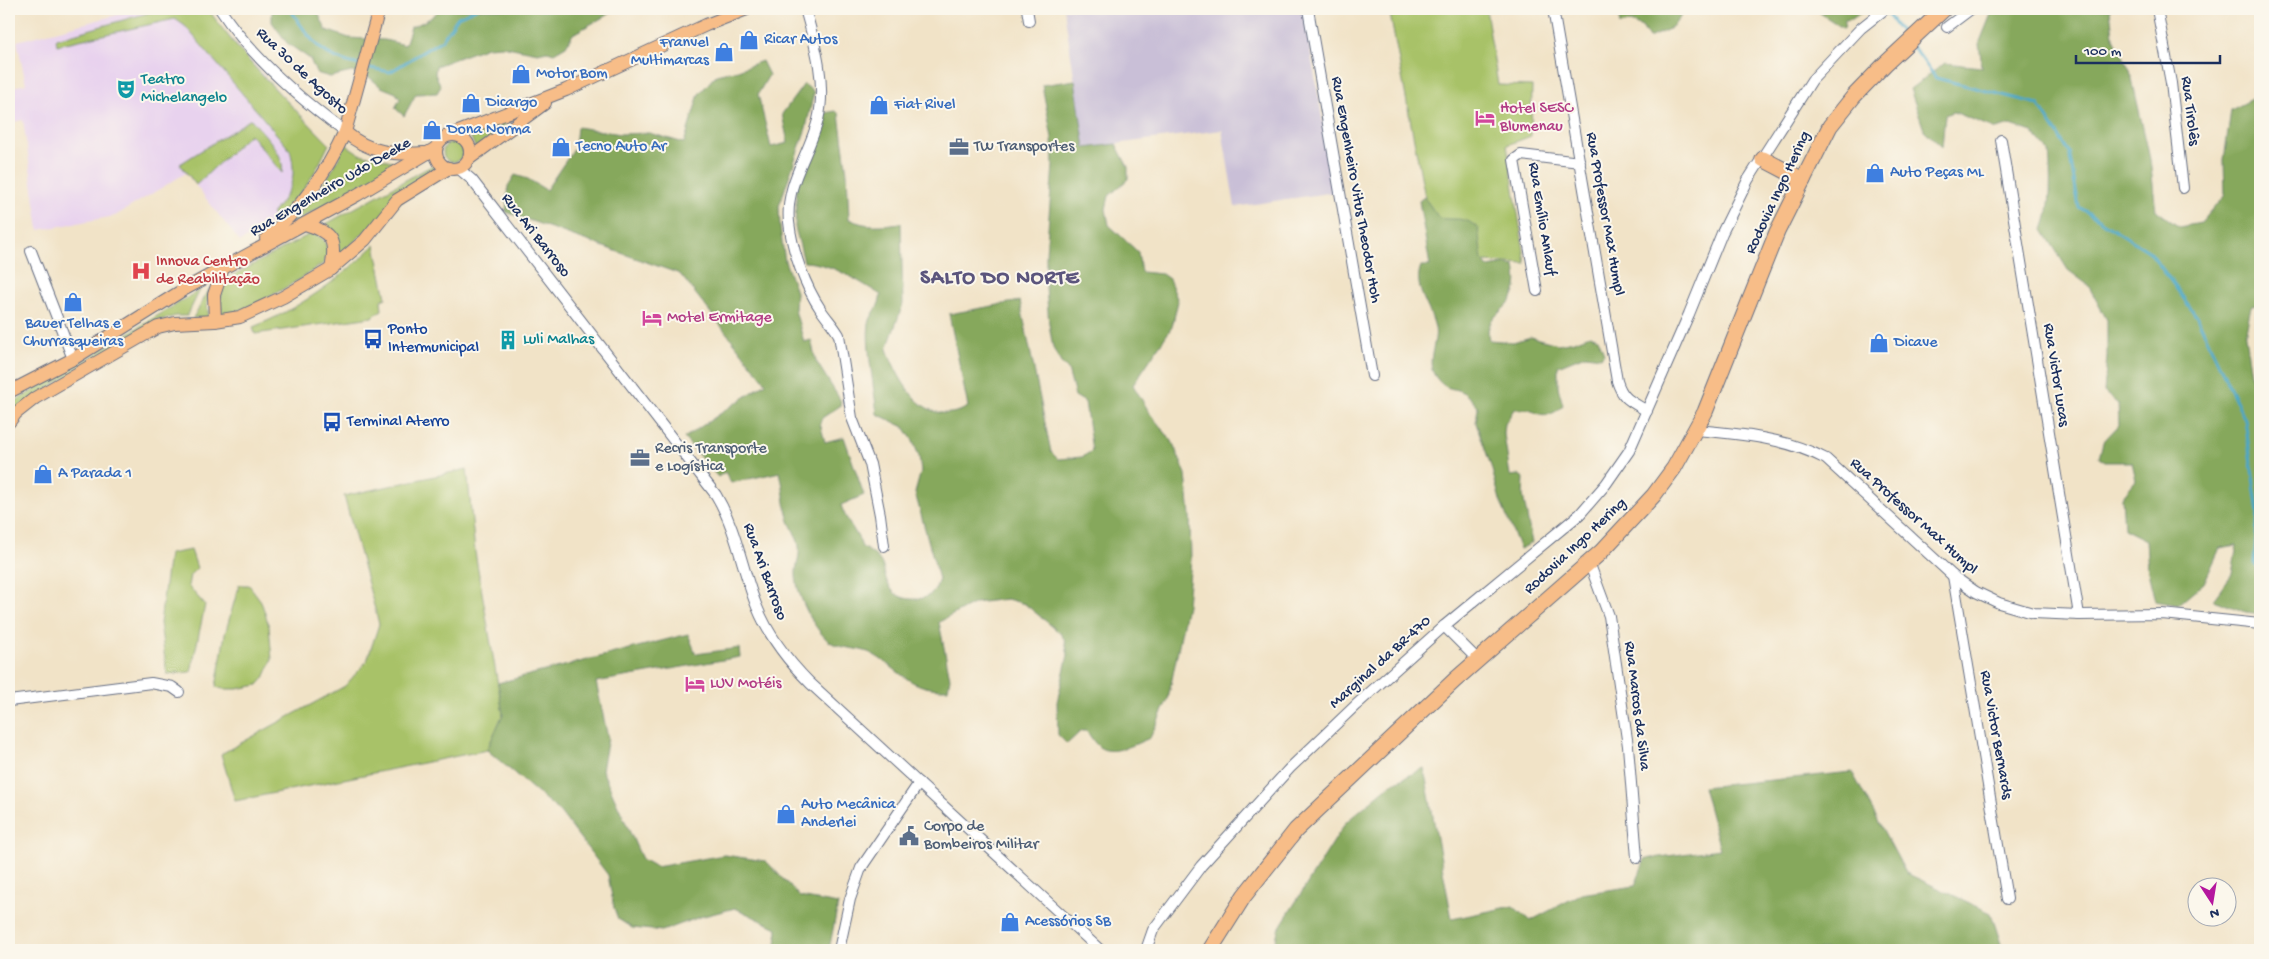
<svg xmlns="http://www.w3.org/2000/svg" width="2269" height="959" font-family="'Gochi Hand',sans-serif">
	<rect width="100%" height="100%" fill="#fbf7ec"/>
	<filter id="ink" filterUnits="userSpaceOnUse"><feTurbulence type="fractalNoise" baseFrequency=".02" numOctaves="2"/><feDisplacementMap in="SourceGraphic" scale="10" xChannelSelector="R" yChannelSelector="G"/><feConvolveMatrix kernelMatrix="1 2 1 2 8 2 1 2 1" color-interpolation-filters="sRGB"/></filter>
	<filter id="wash" filterUnits="userSpaceOnUse"><feTurbulence type="fractalNoise" baseFrequency=".0096" numOctaves="4" result="noise"/><feDisplacementMap in="SourceGraphic" scale="20" xChannelSelector="R" yChannelSelector="G"/><feGaussianBlur stdDeviation="1.12" result="paint"/><feColorMatrix in="noise" values="0 0 0 0 0 0 0 0 0 0 0 0 0 0 0 0 0 1.4 0 .05"/><feComposite in="paint" operator="in"/></filter>
	<g filter="url(#wash)">
		<rect width="100%" height="100%" fill="#f1e3c7"/>
		<path fill="#e8d2ee" d="M140,9h68l9,13 58,66 54,56 -32,56 -26,24 -31,18 -54,-69 -71,43 -76,14 -16,-110 -14,3v-35l17,-4 -9,-43z"/>
		<path fill="#c9bfd7" d="M1064,9h239l32,183 -100,15 -13,-77 -137,18z"/>
		<g fill="#a8c268" stroke="#627863">
			<path d="M162,9h46c34,49 79,92 121,135 -15,32 -26,50 -53,75l-4,-5c18,-23 26,-34 18,-64l-105,-124 -10,-7 -118,26 -1,-6z"/>
			<path d="M1389,9h97l12,76 34,1 -1,50 -24,9 19,119 -89,-4z"/>
			<path d="M517,114l-41,35 -7,-16z"/>
			<path d="M251,119c11,14 35,34 31,54l-32,-39 -54,51 -16,-21z"/>
			<circle cx="453" cy="152" r="10"/>
			<path d="M345,144l15,10 36,8 -44,29 -65,34c25,-24 45,-48 58,-81z"/>
			<path d="M433,165l5,6 -66,54 -33,31 -2,-20 -11,-12z"/>
			<path d="M310,234c16,1 21,15 14,29 -26,18 -72,47 -102,52 -3,-16 -2,-27 10,-39z"/>
			<path d="M375,245l11,53 -5,2 1,10 -10,7 -117,17 -2,-7c46,-18 87,-48 122,-82z"/>
			<path d="M210,288l-3,15 2,15h-16z"/>
			<path d="M200,290l-13,26h-11l-20,5 -147,92v-8z"/>
			<path d="M467,469l8,83 28,162 -16,36 -252,51 -14,-47 124,-68 22,-25 12,-37 -35,-128z"/>
			<path d="M191,550l6,18 -7,7 -2,11 17,19 -14,67 -24,2 -7,-51 9,-69z"/>
			<path d="M239,585h10l12,16 8,25 3,34 -8,18 -6,7 -21,4h-14l-7,-2 9,-53z"/>
		</g>
		<g fill="#86a85c" stroke="#506c5d">
			<path d="M272,9h51l-4,6 7,15 23,8 36,2 20,5 6,-18c10,-4 23,-9 28,-18h179l-45,25 -7,12 -12,7 -7,-2 -9,2 -36,-7 -15,1 -51,19 -1,8 6,12 -4,7 -21,1 -12,22 -9,-8 5,-9 -4,-6 -15,-6 -12,-10 -17,-5 -22,5 -14,-4 -6,-14 -23,-16 -15,-21z"/>
			<path d="M1617,9h66c-8,21 -15,20 -34,29l-7,-11 -12,-5 -10,3z"/>
			<path d="M1814,9h53l-15,10 -7,1 -1,9z"/>
			<path d="M1993,9h117l3,27 17,34 20,89 6,51 23,17 22,-4 24,-28 -1,-35 7,-50 29,-15v210l-9,1 -6,30 10,64 5,8v206l-14,-2 -33,-12 19,-26 5,-29 -17,3 -16,35 -26,22 -23,-4 -7,-29 -2,-32 -22,-11 -2,-32 14,-17 -4,-18h-27l-6,-4 4,-16 16,-17 -1,-21 -14,-12 3,-36v-36l-19,-35 -20,-15 -25,-40c9,-24 8,-53 6,-79l-17,-19 -21,-7 -15,4 -42,-17 -9,3 -3,32 -18,-17 -14,-41 35,-26 37,4 -3,-23z"/>
			<path d="M762,61l7,14 -11,19 13,53 17,-4 -6,-29 22,-30 10,8 -8,36 -27,78 1,22 5,33 11,31 -1,18 9,32 7,-2 5,21 25,40 -1,5 -18,12 -2,5 5,19 19,-5 20,58 -23,10c5,17 16,26 21,42 30,16 16,24 30,43 8,11 30,12 40,3 4,-3 5,-9 7,-14l-24,-86 6,-22 -2,-15 -7,-17 -8,-12 -27,-13c-2,-21 -13,-77 -7,-94 4,-10 8,-10 11,-25 -23,-14 -49,-32 -77,-33l-9,-35 2,-43 27,-71 12,-2 3,3 8,59 2,46c18,9 33,6 52,4l2,81 -16,45c12,32 38,82 81,58l-19,-93 71,-13 31,151 7,7 24,-2 10,-6 -7,-49 -10,-6 -7,-26 -7,-7 -8,-15 -4,-24 -3,-36v-34l7,-89 -1,-27 -10,-53 33,-5 10,68 31,-4 12,23v12l-19,17 -3,13 3,16 29,27 3,20 21,2 7,5 9,22 -6,26 -39,58 18,30 21,26 14,33 4,42 1,44 -4,45 -19,94 -18,39c-13,5 -37,19 -51,9 -5,-4 -9,-12 -13,-16h-5l-14,13 -9,-9 -1,-33 11,-47 -3,-15 -6,-8 -34,-28 -18,-5 -32,4 -36,19 11,56 -2,11c-39,1 -44,-16 -74,-34 -12,-8 -31,-5 -44,-13 -16,-12 -33,-46 -34,-66 -1,-11 6,-22 2,-34 -2,-7 -6,-14 -9,-21 -5,-16 -5,-33 -9,-49l-49,11 -6,-11 -7,5 -34,-39 82,-55 -86,-109 -174,-62 2,-26 7,-11 13,4 18,11 29,-43 2,-20 44,7 28,-1 35,10 15,-49 17,-19 22,-5z"/>
			<path d="M1424,197l15,21c18,3 24,-3 39,10l4,32 6,7 17,-3 10,2c11,48 -34,42 -26,74l24,2 18,-5 27,7 16,-3 16,-6 8,3 6,15 -3,4 -16,-2 -27,11v21l5,18c-9,11 -22,13 -33,4h-16l-9,15 -1,10 6,42 9,-1 5,3 -1,17 9,48 -12,6 -20,-49 -9,-34 -15,-43 2,-16c-4,-4 -9,-11 -14,-14 -12,-7 -18,-1 -29,-17 -10,-15 3,-33 0,-48 -4,-21 -23,-40 -14,-62h9l-11,-65z"/>
			<path d="M688,634l8,20 43,-6 1,9 -144,25 12,56 -6,32 40,89 14,8 68,-12 42,6 34,36 38,7 -9,46h-53l1,-22 -42,-20 -35,9 -38,14 -30,-3 -14,-9 -4,-11 -6,-33 -48,-63 -73,-62 16,-36 -5,-31z"/>
			<path d="M1424,768l28,151 61,-13 17,15 51,-27 54,-8 10,-27 75,-10 -17,-62 149,-15 54,101 85,40 12,37h-729l4,-20 68,-108 44,-37z"/>
		</g>
		<g fill="none" stroke-linecap="round" stroke-linejoin="round">
			<g stroke="#4aa7c8" stroke-width="3">
				<path d="M290,9c22,32 28,47 69,56"/>
				<path d="M539,9h40"/>
				<path d="M1885,11l20,26"/>
				<path d="M1911,44l25,34 102,26 31,48 10,55 71,45 47,65 48,103 13,93 -4,50 6,8"/>
				<path d="M365,67l25,5 52,-32 16,-23 18,-8"/>
			</g>
		</g>
	</g>
	<g filter="url(#ink)">
		<g fill="none" stroke-linecap="round" stroke-linejoin="round">
			<defs>
				<g id="minor">
					<path d="M220,9c30,46 80,90 125,123"/>
					<path d="M805,9c10,35 22,75 13,111 -9,35 -33,64 -29,102 3,29 16,64 32,88 6,9 13,16 18,25l13,83 18,46 10,51 4,31"/>
					<path d="M1027,9l2,12"/>
					<path d="M1308,9l64,367"/>
					<path d="M1553,9l64,372c6,19 14,20 30,30"/>
					<path d="M2157,9l14,74 12,105"/>
					<path d="M1947,27l24,-18"/>
					<path d="M2001,140l78,475"/>
					<path d="M458,168l14,12 244,315c21,35 26,75 41,112 12,30 31,54 53,76l290,267"/>
					<path d="M31,251l42,108"/>
					<path d="M1537,291l-23,-131 7,-5 59,7"/>
					<path d="M1696,430c45,4 90,8 130,29l127,117 23,16 23,11 34,10 46,2 83,-1 98,10"/>
					<path d="M1589,562l20,54 19,130 9,112"/>
					<path d="M1953,576l54,323"/>
					<path d="M1444,626l34,34"/>
					<path d="M9,701l142,-18 21,4 7,5"/>
					<path d="M839,950l11,-51 11,-31 58,-85"/>
					<path d="M1146,950l7,-20 48,-64 89,-98 66,-63 88,-79 136,-112 26,-30 23,-33 60,-137 33,-81 26,-53 64,-100 49,-52 24,-19"/>
				</g>
				<g id="major">
					<path d="M345,132c24,21 49,23 79,21"/>
					<path d="M453,134l113,-44 140,-65 41,-16"/>
					<circle cx="453" cy="152" r="17"/>
					<path d="M470,158l75,-55"/>
					<path d="M305,224c27,8 32,17 26,45"/>
					<path d="M266,239c34,-30 60,-65 79,-107l34,-123"/>
					<path d="M215,321l-1,-26 9,-27"/>
					<path d="M9,392l64,-33 110,-69 174,-95 79,-47"/>
					<path d="M9,422l7,-9 19,-15 123,-71 17,-4 40,-2 25,-4 43,-20 48,-28 34,-29 32,-40 52,-32"/>
				</g>
				<g id="highway">
					<path d="M1763,159l40,21"/>
					<path d="M1210,950l34,-54 52,-66 159,-150 146,-128 53,-57 20,-27 31,-56 72,-180 53,-106 24,-30 31,-32 59,-55"/>
				</g>
			</defs>
			<use href="#minor" stroke="#666e83" stroke-width="12"/>
			<use href="#major" stroke="#666e83" stroke-width="14"/>
			<use href="#highway" stroke="#666e83" stroke-width="17"/>
			<use href="#minor" stroke="#fff" stroke-width="10"/>
			<use href="#major" stroke="#f7bd88" stroke-width="12"/>
			<use href="#highway" stroke="#f7bd88" stroke-width="15"/>
		</g>
	</g>
	<defs>
		<symbol id="shop-bare" viewBox="-9 -9 18 18"><path d="M-5-2.5h2.3a2.7 3.5 0 0 1 5.4 0H5L5.5 6h-11ZM-1.5-2.5h3a1.5 2.3 0 0 0-3 0Z" fill="#3f7fe0" stroke="#fbf7ec" stroke-width="2.5" paint-order="stroke"/></symbol>
		<symbol id="theatre-bare" viewBox="-9 -9 18 18"><path d="M-5-5.5Q0-4 5-5.5V0Q5 5 0 6Q-5 5-5 0ZM-3.3-2.5H-1v1.5H-3.3ZM1-2.5H3.3v1.5H1ZM-2.8 1Q0 5.5 2.8 1Z" fill="#0f9aa8" stroke="#fbf7ec" stroke-width="2.5" paint-order="stroke"/></symbol>
		<symbol id="hotel-bare" viewBox="-9 -9 18 18"><path d="M-6-4.5h1.5V1H6V5H4.5V3h-9V5H-6ZM-4 0a1.8 1.8 0 1 1 3.6 0ZM.5 0V-2.5h3Q6-2.5 6 0Z" fill="#d1479c" stroke="#fbf7ec" stroke-width="2.5" paint-order="stroke"/></symbol>
		<symbol id="office-bare" viewBox="-9 -9 18 18"><path d="M-6-3h4V-5.5h4V-3h4V5H-6ZM-1-4.5V-3h2v-1.5ZM-6 0V1H6V0Z" fill="#5c6f8a" stroke="#fbf7ec" stroke-width="2.5" paint-order="stroke"/></symbol>
		<symbol id="hospital-bare" viewBox="-9 -9 18 18"><path d="M-5-5h3v3.5h4V-5h3V5h-3V1.5h-4V5h-3Z" fill="#e0444e" stroke="#fbf7ec" stroke-width="2.5" paint-order="stroke"/></symbol>
		<symbol id="bus-bare" viewBox="-9 -9 18 18"><path d="M-5-6H5V4H4V6H2V4H-2V6H-4V4H-5ZM-3.5-4V0h7V-4ZM-3.5 1.2v1.5H-2V1.2ZM2 1.2v1.5H3.5V1.2Z" fill="#1a4fb4" stroke="#fbf7ec" stroke-width="2.5" paint-order="stroke"/></symbol>
		<symbol id="building-bare" viewBox="-9 -9 18 18"><path d="M-4-6H4V6H1V3H-1V6H-4ZM-2.5-4.3h1.7v1.8h-1.7ZM.8-4.3h1.7v1.8H.8ZM-2.5-1h1.7V.8h-1.7ZM.8-1h1.7V.8H.8Z" fill="#0f9aa8" stroke="#fbf7ec" stroke-width="2.5" paint-order="stroke"/></symbol>
		<symbol id="civic-bare" viewBox="-9 -9 18 18"><path d="M-.6-6.5H3V-4.5H.6V-3L4-1V1h2V6H-6V1h2V-1L-.6-3ZM-1.2 2.5V6h2.4V2.5Z" fill="#5c6f8a" stroke="#fbf7ec" stroke-width="2.5" paint-order="stroke"/></symbol>
	</defs>
	<g fill-rule="evenodd">
		<use href="#shop-bare" x="735" y="26" width="28" height="28"/>
		<use href="#shop-bare" x="710" y="38" width="28" height="28"/>
		<use href="#shop-bare" x="507" y="60" width="28" height="28"/>
		<use href="#theatre-bare" x="112" y="75" width="28" height="28"/>
		<use href="#shop-bare" x="457" y="89" width="28" height="28"/>
		<use href="#shop-bare" x="865" y="91" width="28" height="28"/>
		<use href="#hotel-bare" x="1471" y="104" width="28" height="28"/>
		<use href="#shop-bare" x="418" y="116" width="28" height="28"/>
		<use href="#shop-bare" x="547" y="133" width="28" height="28"/>
		<use href="#office-bare" x="945" y="133" width="28" height="28"/>
		<use href="#shop-bare" x="1861" y="159" width="28" height="28"/>
		<use href="#hospital-bare" x="127" y="257" width="28" height="28"/>
		<use href="#shop-bare" x="59" y="288" width="28" height="28"/>
		<use href="#hotel-bare" x="638" y="304" width="28" height="28"/>
		<use href="#bus-bare" x="359" y="325" width="28" height="28"/>
		<use href="#building-bare" x="494" y="326" width="28" height="28"/>
		<use href="#shop-bare" x="1865" y="329" width="28" height="28"/>
		<use href="#bus-bare" x="318" y="408" width="28" height="28"/>
		<use href="#office-bare" x="626" y="444" width="28" height="28"/>
		<use href="#shop-bare" x="29" y="460" width="28" height="28"/>
		<use href="#hotel-bare" x="681" y="670" width="28" height="28"/>
		<use href="#shop-bare" x="772" y="800" width="28" height="28"/>
		<use href="#civic-bare" x="895" y="822" width="28" height="28"/>
		<use href="#shop-bare" x="996" y="908" width="28" height="28"/>
	</g>
	<g text-anchor="middle" dominant-baseline="central" stroke-width="4" stroke-linejoin="round" paint-order="stroke">
		<g font-size="16" fill="#366cbe" stroke="#fbf7ec" text-anchor="start">
			<text x="764" y="40">Ricar Autos</text>
			<text x="709" y="43" text-anchor="end">Franvel<tspan x="709" dy="18">Multimarcas</tspan></text>
			<text x="536" y="74">Motor Bom</text>
			<text x="486" y="103">Dicargo</text>
			<text x="894" y="105">Fiat Rivel</text>
			<text x="447" y="130">Dona Norma</text>
			<text x="576" y="147">Tecno Auto Ar</text>
			<text x="1890" y="173">Auto Peças ML</text>
			<text x="73" y="324" text-anchor="middle">Bauer Telhas e<tspan x="73" dy="18">Churrasqueiras</tspan></text>
			<text x="1894" y="343">Dicave</text>
			<text x="58" y="474">A Parada 1</text>
			<text x="801" y="805">Auto Mecânica<tspan x="801" dy="18">Anderlei</tspan></text>
			<text x="1025" y="922">Acessórios SB</text>
		</g>
		<g font-size="16" fill="#1b2f5e" stroke="#fbf7ec">
			<text transform="translate(301 72) rotate(43)">Rua 30 de Agosto</text>
			<text transform="translate(2189 111) rotate(83)">Rua Tirolês</text>
			<text transform="translate(331 188) rotate(-30)">Rua Engenheiro Udo Deeke</text>
			<text transform="translate(1355 190) rotate(80)">Rua Engenheiro Vitus Theodor Hoh</text>
			<text transform="translate(1779 193) rotate(-65)">Rodovia Ingo Hering</text>
			<text transform="translate(1604 214) rotate(80)">Rua Professor Max Humpl</text>
			<text transform="translate(1541 219) rotate(81)">Rua Emílio Anlauf</text>
			<text transform="translate(535 236) rotate(52)">Rua Ari Barroso</text>
			<text transform="translate(2055 375) rotate(81)">Rua Victor Lucas</text>
			<text transform="translate(1913 517) rotate(42)">Rua Professor Max Humpl</text>
			<text transform="translate(1576 547) rotate(-43)">Rodovia Ingo Hering</text>
			<text transform="translate(764 572) rotate(70)">Rua Ari Barroso</text>
			<text transform="translate(1381 663) rotate(-42)">Marginal da BR-470</text>
			<text transform="translate(1636 706) rotate(83)">Rua Marcos da Silva</text>
			<text transform="translate(1995 735) rotate(80)">Rua Victor Bernards</text>
		</g>
		<g font-size="16" fill="#0d838f" stroke="#fbf7ec" text-anchor="start">
			<text x="141" y="80">Teatro<tspan x="141" dy="18">Michelangelo</tspan></text>
			<text x="523" y="340">Luli Malhas</text>
		</g>
		<g font-size="16" fill="#b23c85" stroke="#fbf7ec" text-anchor="start">
			<text x="1500" y="109">Hotel SESC<tspan x="1500" dy="18">Blumenau</tspan></text>
			<text x="667" y="318">Motel Ermitage</text>
			<text x="710" y="684">LUV Motéis</text>
		</g>
		<g font-size="16" fill="#4e5e75" stroke="#fbf7ec" text-anchor="start">
			<text x="974" y="147">TW Transportes</text>
			<text x="655" y="449">Recris Transporte<tspan x="655" dy="18">e Logística</tspan></text>
			<text x="924" y="827">Corpo de<tspan x="924" dy="18">Bombeiros Militar</tspan></text>
		</g>
		<g font-size="16" fill="#be3a42" stroke="#fbf7ec" text-anchor="start">
			<text x="156" y="262">Innova Centro<tspan x="156" dy="18">de Reabilitação</tspan></text>
		</g>
		<g font-size="16" fill="#164399" stroke="#fbf7ec" text-anchor="start">
			<text x="388" y="330">Ponto<tspan x="388" dy="18">Intermunicipal</tspan></text>
			<text x="347" y="422">Terminal Aterro</text>
		</g>
		<g font-size="21" font-weight="bold" letter-spacing="1" fill="#5b557d" stroke="#fbf7ec">
			<text x="1000" y="279">SALTO DO NORTE</text>
		</g>
	</g>
	<rect width="2269" height="959" fill="none" stroke="#fbf7ec" stroke-width="30"/>
	<g transform="translate(2212 902) rotate(168)"><circle r="24" fill="#fbf7ec" stroke="#a1a7b3"/>
	<path d="M0-4L9 19L0 12L-9 19Z" fill="#b5179e"/>
	<text y="-8" font-size="14" font-weight="bold" text-anchor="middle" fill="#1b2f5e">N</text>
	</g>
	<path d="M2076 55v8h144v-8" fill="none" stroke="#1b2f5e" stroke-width="2.5"/>
	<text x="2084" y="55" font-size="15" fill="#1b2f5e" stroke="#fbf7ec" stroke-width="4" paint-order="stroke">100 m</text>
</svg>
